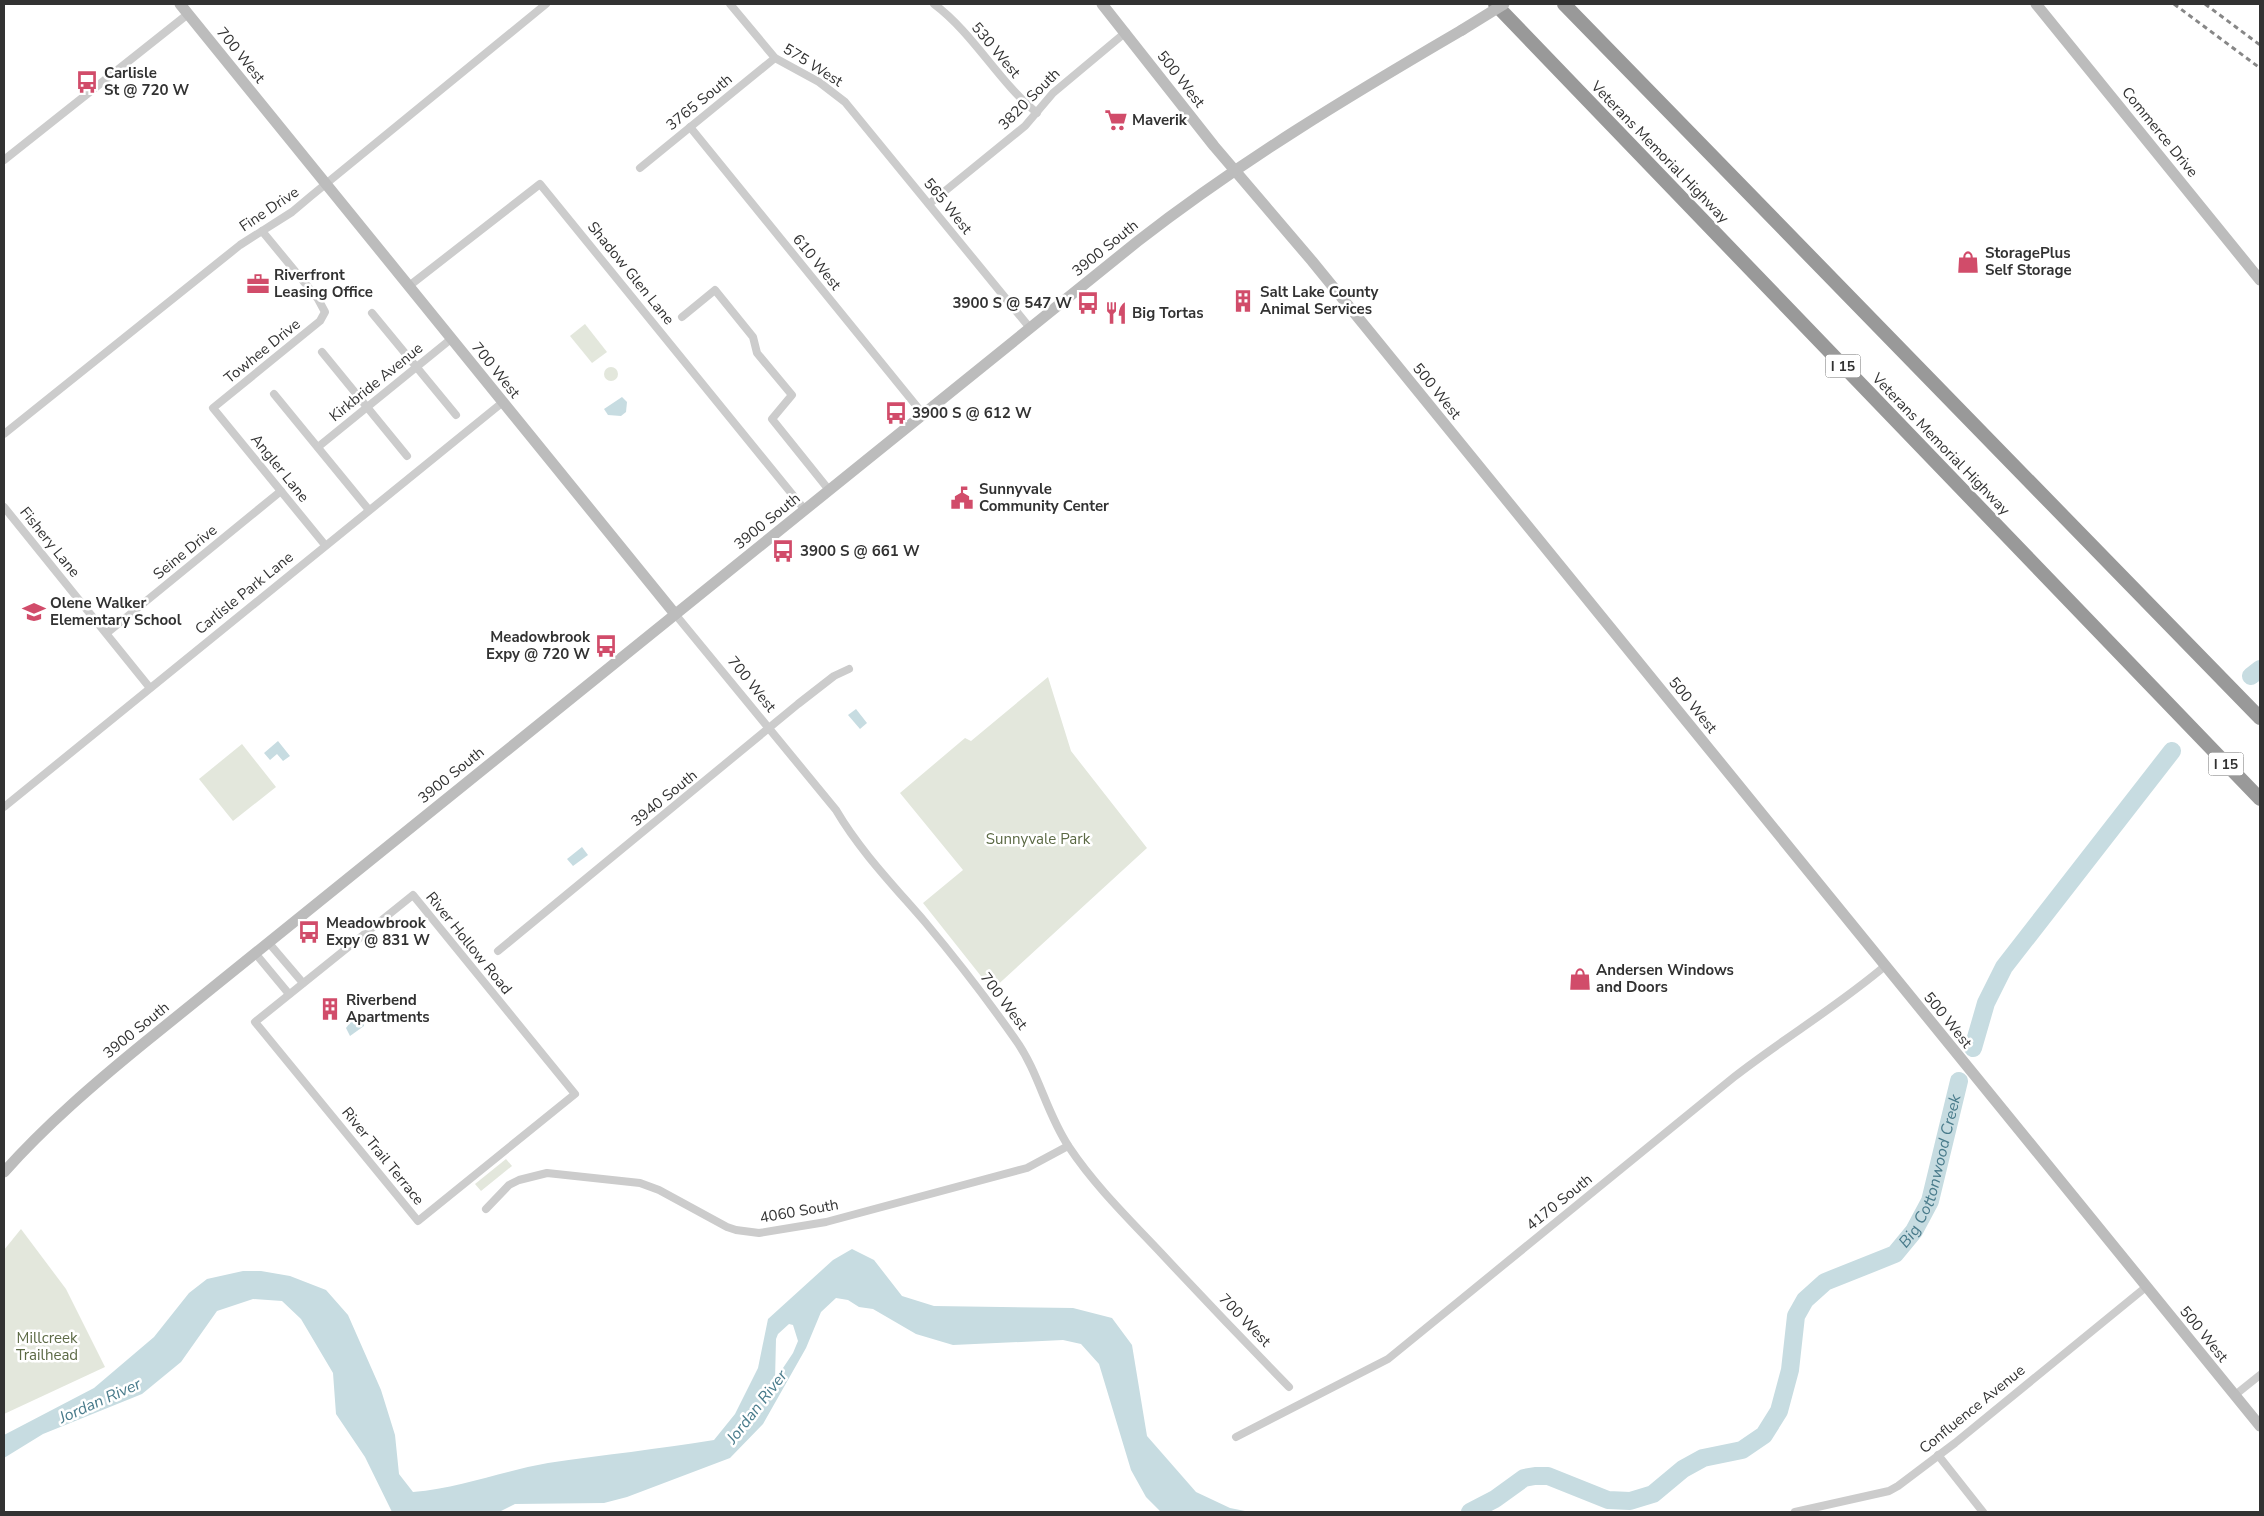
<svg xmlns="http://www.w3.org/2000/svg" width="2264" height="1516" font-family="'Nunito Sans',sans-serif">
	<rect width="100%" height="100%" fill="#fff"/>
	<g fill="#e3e7dc">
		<path d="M585,324l22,28 -15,11 -22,-27z"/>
		<circle cx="611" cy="374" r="7"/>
		<path d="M1048,677l23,74 76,97 -155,142 -69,-87 40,-33 -63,-77 65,-55 6,3z"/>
		<path d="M242,744l34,43 -43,34 -34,-42z"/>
		<path d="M506,1159l6,7 -31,25 -6,-7z"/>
		<path d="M21,1229l45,60 39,78 -101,47v-164z"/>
	</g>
	<g fill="#c7dce1" fill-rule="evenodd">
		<path d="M622,397l5,5 -1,10 -5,4 -13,-1 -4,-6z"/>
		<path d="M856,709l11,14 -7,6 -12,-14z"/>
		<path d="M278,741l12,15 -7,5 -6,-7 -7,6 -6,-7z"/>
		<path d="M582,847l6,8 -15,11 -6,-7z"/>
		<path d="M358,1012l6,7v7l-14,10 -4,-8z"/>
		<path d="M852,1249l22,11 28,36 32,10 139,2 39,10 20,27 15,91 49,56 34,16 20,4h-89l-15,-15 -15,-27 -32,-106 -18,-20 -18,-4 -110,5 -37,-11 -43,-25 -14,-2 -11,-7 -12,-2 -15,14 -15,36 -43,76 -33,34 -103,39 -23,6 -89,1 -16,8h-107l-27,-55 -29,-43 -3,-41 -32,-54 -19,-18 -29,-2 -36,12 -36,51 -39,32 -99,40 -39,24v-23l90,-47 60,-51 35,-44 18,-14 36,-8h18l29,5 36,14 22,25 33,75 14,45 4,39 14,18c47,-4 89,-21 135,-29 55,-8 111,-14 166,-23l21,-26 23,-46 10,-49 65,-59zM789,1324l4,1 5,16 -5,12 -18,27 1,-41 2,-5z"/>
	</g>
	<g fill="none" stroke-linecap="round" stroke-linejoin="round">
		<g stroke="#c7dce1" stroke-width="18">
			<path d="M2251,676l9,-7"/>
			<path d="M1973,1048l13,-45 18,-36 168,-216"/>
			<path id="s1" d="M1470,1512l25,-13 29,-21 11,-2h13l60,24 22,1 23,-7 30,-25 20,-11 39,-8 22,-15 15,-24 11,-41 6,-54 9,-16 20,-18 70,-28 19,-23 16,-30 29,-120"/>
		</g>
		<g stroke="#ccc" stroke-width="8">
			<path d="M730,4l45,54 44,24 26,20 185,226"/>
			<path d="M934,4c40,30 64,77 103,109"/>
			<path d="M690,127l233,287"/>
			<path d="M4,160l184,-146"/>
			<path d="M640,168l135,-110"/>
			<path d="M929,204l96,-78 28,-33 73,-61"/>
			<path d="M262,231l56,68 7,13 -5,9 -107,87 112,137"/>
			<path d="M409,286l131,-102 265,326"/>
			<path d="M372,313l84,102"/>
			<path d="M682,317l33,-27 38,47 4,16 35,42 -20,24 57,71"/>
			<path d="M322,352l85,104"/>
			<path d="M274,394l95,116"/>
			<path d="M4,434l236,-189 52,-33 19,-16 235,-192"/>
			<path d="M318,447l133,-108"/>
			<path d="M4,507l146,181"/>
			<path d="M675,614l161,196c24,41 58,76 89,112 31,37 62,77 90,117 24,33 31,74 54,108 26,39 60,72 92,106 42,45 85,90 128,134"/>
			<path d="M107,633l174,-142"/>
			<path d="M4,807l499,-405"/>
			<path d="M413,895l162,199 -157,127 -163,-199z"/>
			<path d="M268,942l35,41"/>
			<path d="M498,951l300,-247 36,-28 15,-7"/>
			<path d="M255,953l34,41"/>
			<path d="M486,1209l23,-24 10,-5 28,-7 93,10 19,7 68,37 9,3 23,3 67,-11 201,-54 41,-22"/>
			<path d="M2235,1395l25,-20"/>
			<path d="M1236,1437l152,-78 346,-282c50,-39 104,-71 151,-111"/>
			<path d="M1938,1455l45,57"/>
			<path d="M1795,1512l94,-21 9,-5 57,-43 191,-156"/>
		</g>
		<g stroke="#bcbcbc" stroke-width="11">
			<path d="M180,4l495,610"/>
			<path d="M1102,4l112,142 98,115 948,1165"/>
			<path d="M2036,4l224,276"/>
			<path d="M4,1172c43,-48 91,-89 140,-129l994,-802c103,-80 211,-145 324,-211"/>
		</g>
		<g stroke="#999" stroke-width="14">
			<path d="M1495,4l765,795"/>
			<path d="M1564,4l696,714"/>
		</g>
		<g stroke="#878787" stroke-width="3" stroke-dasharray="5 4" stroke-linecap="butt">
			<path d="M2174,4l86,64"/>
			<path d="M2205,4l55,41"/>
		</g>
		<path stroke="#bcbcbc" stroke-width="11" d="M1462,30l42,-26"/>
	</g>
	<defs>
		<symbol id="bus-bare" viewBox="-9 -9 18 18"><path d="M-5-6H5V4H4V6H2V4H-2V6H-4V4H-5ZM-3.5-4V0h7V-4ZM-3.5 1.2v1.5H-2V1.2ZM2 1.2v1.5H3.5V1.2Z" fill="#d14c6a" stroke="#fff" stroke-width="2.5" paint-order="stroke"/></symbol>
		<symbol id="supermarket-bare" viewBox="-9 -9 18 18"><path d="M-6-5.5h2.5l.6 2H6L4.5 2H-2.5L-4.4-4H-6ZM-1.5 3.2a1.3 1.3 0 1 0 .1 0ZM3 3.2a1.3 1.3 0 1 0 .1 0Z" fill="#d14c6a" stroke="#fff" stroke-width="2.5" paint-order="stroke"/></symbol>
		<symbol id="shop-bare" viewBox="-9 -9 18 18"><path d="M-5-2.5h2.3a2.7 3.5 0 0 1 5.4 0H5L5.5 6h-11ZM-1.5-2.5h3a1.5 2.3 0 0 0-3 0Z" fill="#d14c6a" stroke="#fff" stroke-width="2.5" paint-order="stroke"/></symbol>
		<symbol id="office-bare" viewBox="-9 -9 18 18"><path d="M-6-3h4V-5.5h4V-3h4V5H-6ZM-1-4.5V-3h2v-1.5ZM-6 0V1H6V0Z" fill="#d14c6a" stroke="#fff" stroke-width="2.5" paint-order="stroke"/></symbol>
		<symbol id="building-bare" viewBox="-9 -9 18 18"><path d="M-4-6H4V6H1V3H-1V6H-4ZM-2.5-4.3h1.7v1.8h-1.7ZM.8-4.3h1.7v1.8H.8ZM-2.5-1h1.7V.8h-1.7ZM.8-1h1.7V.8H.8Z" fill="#d14c6a" stroke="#fff" stroke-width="2.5" paint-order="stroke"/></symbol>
		<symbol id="restaurant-bare" viewBox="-9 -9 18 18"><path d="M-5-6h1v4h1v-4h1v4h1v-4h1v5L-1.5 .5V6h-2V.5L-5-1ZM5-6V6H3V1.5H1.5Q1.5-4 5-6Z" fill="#d14c6a" stroke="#fff" stroke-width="2.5" paint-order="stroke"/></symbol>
		<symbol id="civic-bare" viewBox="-9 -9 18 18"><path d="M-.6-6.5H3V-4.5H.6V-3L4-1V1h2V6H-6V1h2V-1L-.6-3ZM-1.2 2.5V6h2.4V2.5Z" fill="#d14c6a" stroke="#fff" stroke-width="2.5" paint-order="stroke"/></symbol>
		<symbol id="school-bare" viewBox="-9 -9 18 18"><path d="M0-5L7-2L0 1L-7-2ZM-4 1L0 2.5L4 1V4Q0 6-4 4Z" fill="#d14c6a" stroke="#fff" stroke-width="2.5" paint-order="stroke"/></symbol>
	</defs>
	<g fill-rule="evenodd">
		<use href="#bus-bare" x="71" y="66" width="32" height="32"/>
		<use href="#supermarket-bare" x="1100" y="104" width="32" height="32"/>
		<use href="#shop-bare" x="1952" y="246" width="32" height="32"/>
		<use href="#office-bare" x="242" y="268" width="32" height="32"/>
		<use href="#building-bare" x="1227" y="285" width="32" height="32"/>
		<use href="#bus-bare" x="1072" y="287" width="32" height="32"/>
		<use href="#restaurant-bare" x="1100" y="297" width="32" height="32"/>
		<use href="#bus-bare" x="880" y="397" width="32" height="32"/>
		<use href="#civic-bare" x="946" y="482" width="32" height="32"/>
		<use href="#bus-bare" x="767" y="535" width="32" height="32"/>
		<use href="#school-bare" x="18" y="596" width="32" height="32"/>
		<use href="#bus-bare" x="590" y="630" width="32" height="32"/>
		<use href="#bus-bare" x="293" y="916" width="32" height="32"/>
		<use href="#shop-bare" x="1564" y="963" width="32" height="32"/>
		<use href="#building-bare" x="314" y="993" width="32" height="32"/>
	</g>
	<g text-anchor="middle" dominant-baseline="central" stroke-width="5" stroke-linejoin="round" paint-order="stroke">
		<g fill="#fff" stroke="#707070" stroke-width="1">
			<rect x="1825.5" y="354.5" width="35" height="23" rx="4"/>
			<rect x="2208.5" y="752.5" width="35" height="23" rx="4"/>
		</g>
		<g font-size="14" font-weight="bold" fill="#323232">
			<text x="1843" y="366">I 15</text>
			<text x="2226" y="764">I 15</text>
		</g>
		<g font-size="15" fill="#323232" stroke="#fff">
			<text transform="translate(996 50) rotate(50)">530 West</text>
			<text transform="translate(241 55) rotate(51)">700 West</text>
			<text transform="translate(813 65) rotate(32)">575 West</text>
			<text transform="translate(1181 79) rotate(52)">500 West</text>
			<text transform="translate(1029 99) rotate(-45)">3820 South</text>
			<text transform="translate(699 102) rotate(-39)">3765 South</text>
			<text transform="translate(2160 132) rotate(51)">Commerce Drive</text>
			<text transform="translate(1660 152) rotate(46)">Veterans Memorial Highway</text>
			<text transform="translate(948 206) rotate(51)">565 West</text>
			<text transform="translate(269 209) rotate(-34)">Fine Drive</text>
			<text transform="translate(1105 248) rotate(-39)">3900 South</text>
			<text transform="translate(817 262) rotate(51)">610 West</text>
			<text transform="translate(631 273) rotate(51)">Shadow Glen Lane</text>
			<text transform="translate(262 351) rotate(-39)">Towhee Drive</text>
			<text transform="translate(496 370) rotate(51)">700 West</text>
			<text transform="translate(376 382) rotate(-39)">Kirkbride Avenue</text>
			<text transform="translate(1437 391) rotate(51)">500 West</text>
			<text transform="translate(1941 444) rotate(46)">Veterans Memorial Highway</text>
			<text transform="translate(280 468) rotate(51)">Angler Lane</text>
			<text transform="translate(767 521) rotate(-39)">3900 South</text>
			<text transform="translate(50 542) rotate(51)">Fishery Lane</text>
			<text transform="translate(185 552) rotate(-39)">Seine Drive</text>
			<text transform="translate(244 593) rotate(-39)">Carlisle Park Lane</text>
			<text transform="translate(752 684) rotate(51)">700 West</text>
			<text transform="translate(1693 705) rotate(51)">500 West</text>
			<text transform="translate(451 775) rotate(-39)">3900 South</text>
			<text transform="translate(664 798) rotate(-39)">3940 South</text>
			<text transform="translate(469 943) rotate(51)">River Hollow Road</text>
			<text transform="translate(1004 1001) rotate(53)">700 West</text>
			<text transform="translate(1948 1020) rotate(51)">500 West</text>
			<text transform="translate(136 1030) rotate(-39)">3900 South</text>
			<text transform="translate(383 1156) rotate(51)">River Trail Terrace</text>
			<text transform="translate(1559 1202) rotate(-39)">4170 South</text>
			<text transform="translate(799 1211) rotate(-10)">4060 South</text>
			<text transform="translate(1245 1320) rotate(46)">700 West</text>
			<text transform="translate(2204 1334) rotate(51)">500 West</text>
			<text transform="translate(1972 1409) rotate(-39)">Confluence Avenue</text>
		</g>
		<g font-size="15" font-weight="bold" fill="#323232" stroke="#fff" text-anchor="start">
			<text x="104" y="73">Carlisle<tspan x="104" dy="17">St @ 720 W</tspan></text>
			<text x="1132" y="120">Maverik</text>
			<text x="1985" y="253">StoragePlus<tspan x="1985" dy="17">Self Storage</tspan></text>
			<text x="274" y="275">Riverfront<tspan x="274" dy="17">Leasing Office</tspan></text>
			<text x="1260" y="292">Salt Lake County<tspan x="1260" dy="17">Animal Services</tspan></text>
			<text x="1072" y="303" text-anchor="end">3900 S @ 547 W</text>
			<text x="1132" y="313">Big Tortas</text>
			<text x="912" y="413">3900 S @ 612 W</text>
			<text x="979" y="489">Sunnyvale<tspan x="979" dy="17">Community Center</tspan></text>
			<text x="800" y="551">3900 S @ 661 W</text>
			<text x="50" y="603">Olene Walker<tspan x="50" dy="17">Elementary School</tspan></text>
			<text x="590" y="637" text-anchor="end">Meadowbrook<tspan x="590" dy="17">Expy @ 720 W</tspan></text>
			<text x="326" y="923">Meadowbrook<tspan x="326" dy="17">Expy @ 831 W</tspan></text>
			<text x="1596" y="970">Andersen Windows<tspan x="1596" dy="17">and Doors</tspan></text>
			<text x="346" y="1000">Riverbend<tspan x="346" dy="17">Apartments</tspan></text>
		</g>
		<g font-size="15" fill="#5b6944" stroke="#fff">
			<text x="1038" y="839">Sunnyvale Park</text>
			<text x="47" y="1338">Millcreek<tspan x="47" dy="17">Trailhead</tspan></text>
		</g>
		<g font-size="16" font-style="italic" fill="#497b8b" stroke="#fff">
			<text stroke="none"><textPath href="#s1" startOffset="665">Big Cottonwood Creek</textPath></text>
			<text transform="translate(100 1401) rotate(-24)">Jordan River</text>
			<text transform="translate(757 1407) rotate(-52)">Jordan River</text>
		</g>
	</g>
	<rect width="2264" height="1516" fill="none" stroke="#323232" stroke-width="10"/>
</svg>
